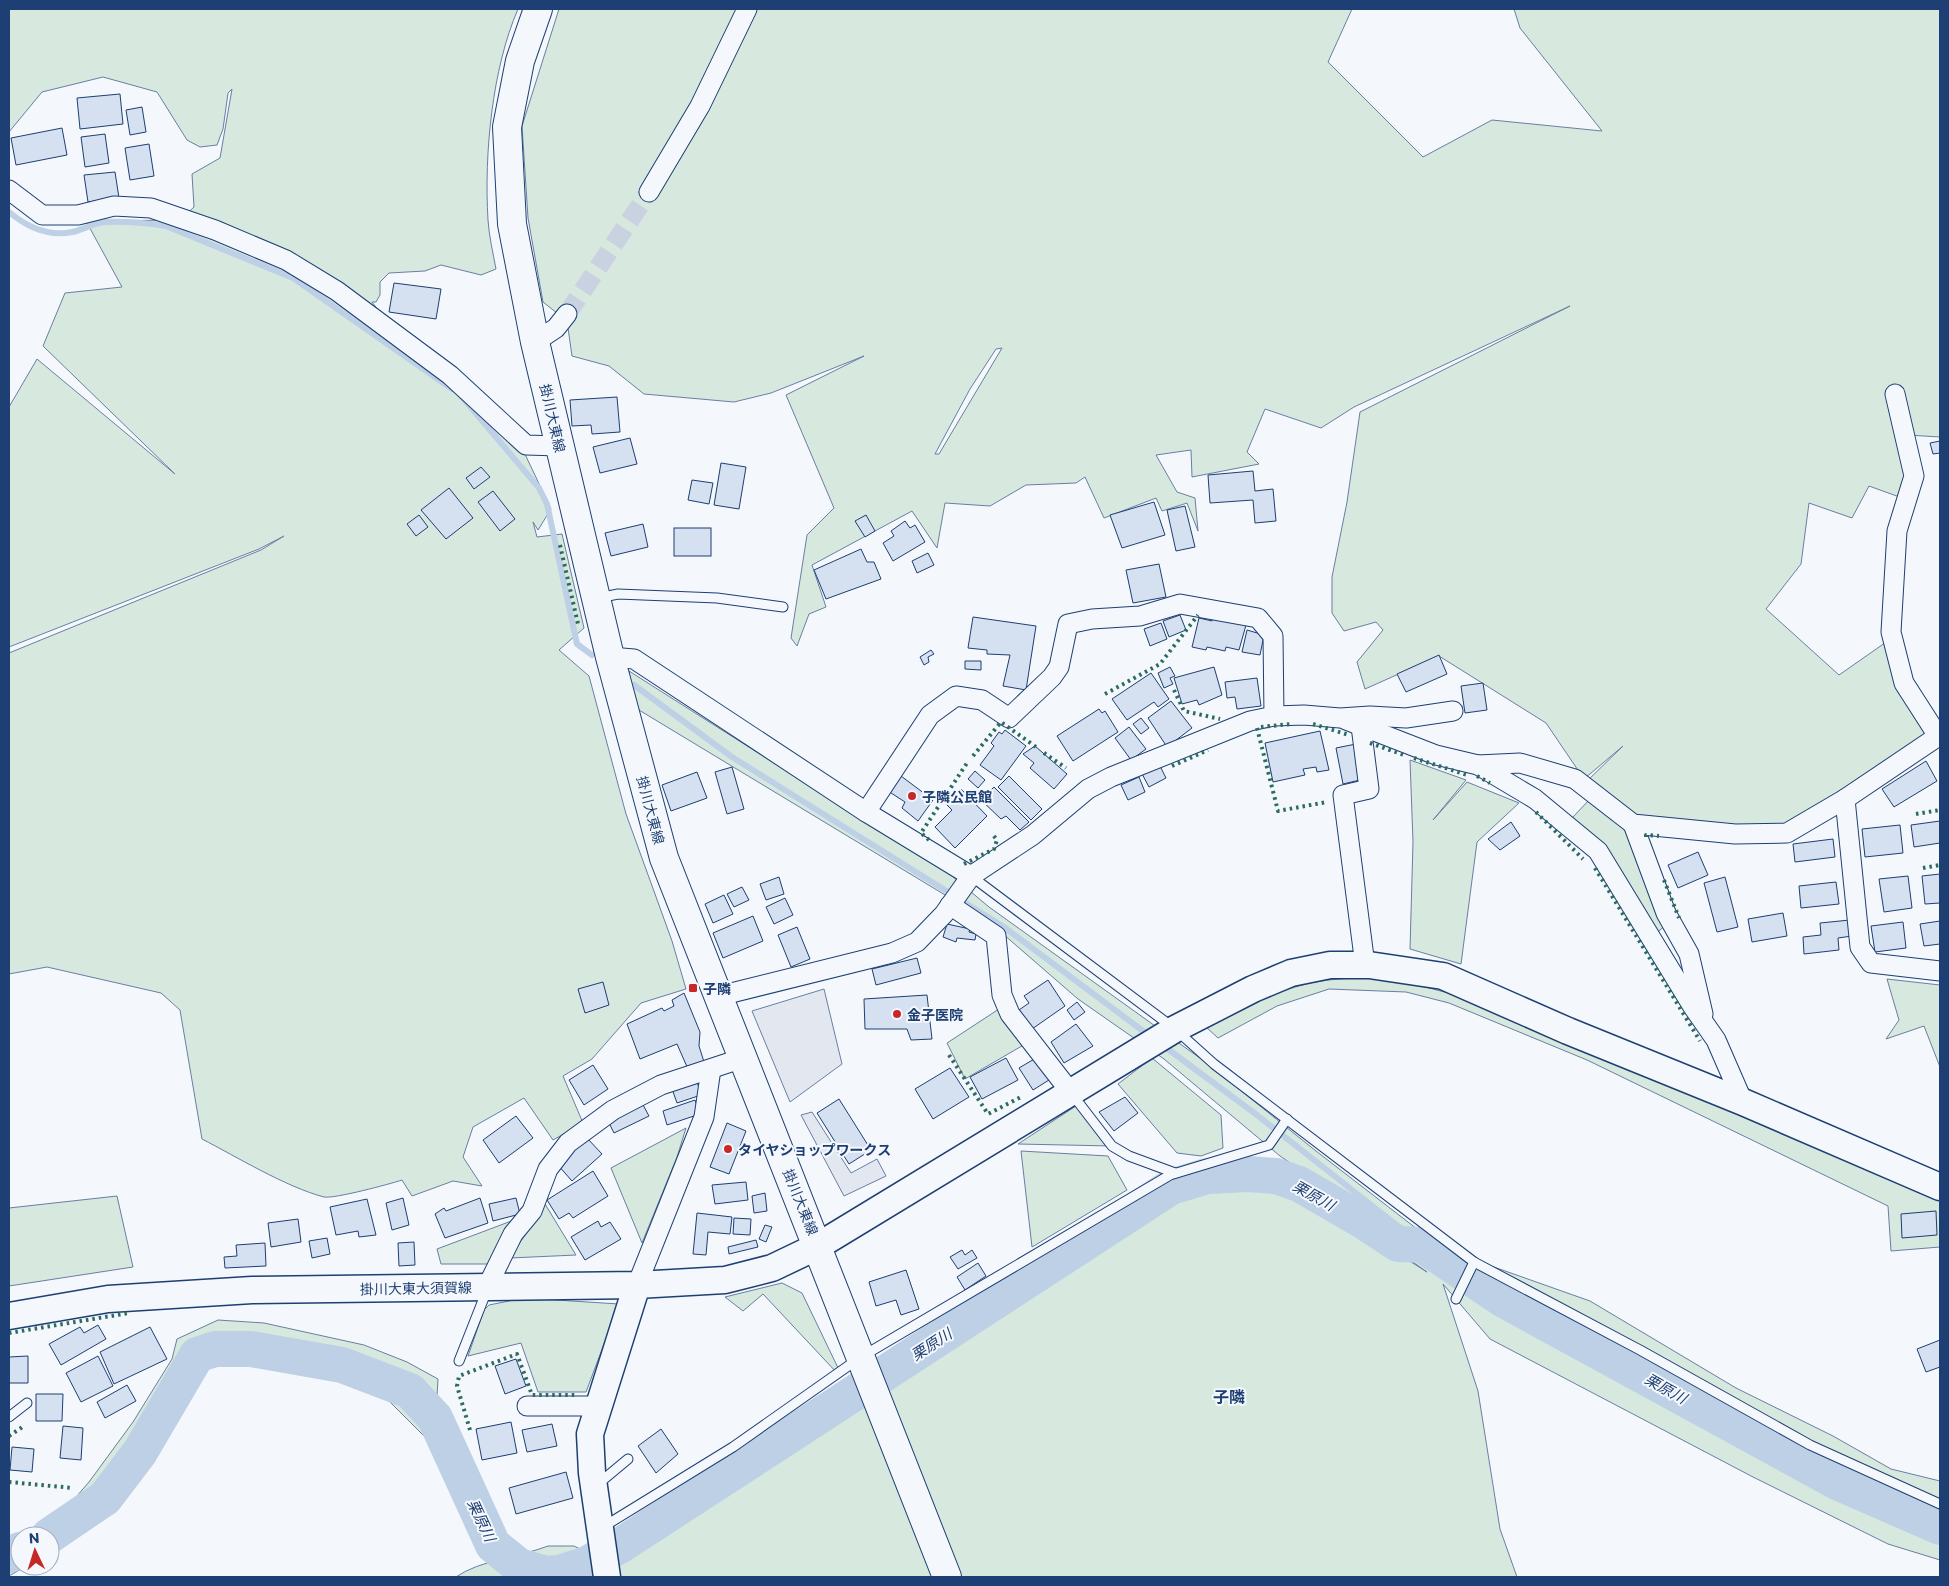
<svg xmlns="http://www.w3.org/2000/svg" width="1949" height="1586" font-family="Commissioner,'Noto Sans JP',sans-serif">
	<rect width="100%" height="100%" fill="#f4f7fb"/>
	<g fill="#d7e8df" stroke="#687fa3" fill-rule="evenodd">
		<path d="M9,9h509c-26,60 -34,145 -30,211 1,16 5,33 8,49l-15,6 -40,-10 -16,6 -36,2 -9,9v13l-4,7h-4l25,33 7,23 41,11 78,81 28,59 -13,21 -5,-8 4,15 25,-3 22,94 -25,22 30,26 37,138 46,127 14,48 -45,14 -49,56 -29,17 20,47 -30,17 -29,-42 -51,29 -10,30 19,29 -29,-5 -41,15 -10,-16c-12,4 -68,19 -78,17 -38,-10 -87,-40 -122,-58l-22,-129 -19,-17 -114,-26 -38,7v-321l252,-103 23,-14 -25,13 -250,98v-240l28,-48 138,115 -132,-128 22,-53 57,-6 -36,-66 94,-1 14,-13 -2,-33 28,-16 12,-69 -4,4 -5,36 -6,16 -17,2 -13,-7 -30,-48 -54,-15 -61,15 -33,40z"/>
		<path d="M559,9h793l-24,53 95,95 69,-37 110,11 -82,-103 -6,-19h426v428l-33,-2 -14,-50 11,48 1,66 -36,-13 -17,32 -43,-15 -8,61 -35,45 73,66 53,-37 42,91 -143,102 -158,-7 -50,-39 40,-39 -39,33 -38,-56 -107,-67 -74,33 -8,-27 26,-32 -7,-8 -32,9 -12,-18v-36l15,-75 13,-90 210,-106 -216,101 -33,21 -56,-19 -18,43 12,12 -67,13 -1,-27 -35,5 21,37 18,6 3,33 -11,-28 -25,8 -6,-13 -52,20 -19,-41 -9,6 -50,2 -36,21 -45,-3 -8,45 -25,-37 -100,54 14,42 -17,7 -12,32 -6,-8 16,-103 27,-27 -48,-113 78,-39 -93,37 -37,9 -90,-8 -35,-28 -37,-10 -5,-35 -24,-19 -15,-84 -6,-92zM1002,348l-63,106h-4l35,-65 26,-40z"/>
		<path d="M629,671l323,205 37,31 215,154 112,90 127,98 147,52 146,87 97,48 58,33 49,12v79l-52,-16 -135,-67 -263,-138 -47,-55 35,107 22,138 17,48h-906l-1,-13 126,-87 109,-65 75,-58 78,-45 57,-27 58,-46 62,-36 37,-19 37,-1 26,4 47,27 41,21 64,40 -68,-48 -38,-40 -41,-28 -116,-97 -86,-60 -75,-65 -48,-33 -321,-194z"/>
		<path d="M1410,760l56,20 -33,40 34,-38 52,21 -42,39 -16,122 -51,-15 3,-107z"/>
		<path d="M1590,799l37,26 39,100 -12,10 -82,-117z"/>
		<path d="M1371,978l39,5 46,12 484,205v47l-49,4 -3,-45 -301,-146 -138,-57 -43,-11 -77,-3 -52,17 -59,32 -12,-11c31,-15 62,-33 96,-42 22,-6 46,-7 69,-7z"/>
		<path d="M1887,979l53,6v82l-16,-41 -38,13 13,-19z"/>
		<path d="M999,1009l28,34 -62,36 -18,-36z"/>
		<path d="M1152,1058l69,57 2,33 -22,8 -24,-3 -59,-69z"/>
		<path d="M1082,1102l30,44 -94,-2z"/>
		<path d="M686,1128l-9,29 -35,86 -31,-75z"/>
		<path d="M1021,1151l87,5 19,34 -95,57z"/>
		<path d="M117,1196l16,71 -124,19v-78z"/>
		<path d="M545,1204l31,51 -66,3z"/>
		<path d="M514,1220l-23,44h-50l-4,-15z"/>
		<path d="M782,1283l20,10 38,79 -2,2 -75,-80 -20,17 -18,-14z"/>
		<path d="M524,1298l95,6 -33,88h-48l-17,-49 -53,13 16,-46 5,-5z"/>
		<path d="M218,1320l46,3 100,22 43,17 31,17 -4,67 -53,-53 -24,-12 -136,-19 -19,9 -27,37 -39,67 -54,52 -32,22v-13h-26l40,-25 25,-29 44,-60 39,-63 5,-20z"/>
		<path d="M20,1538v28h6l-17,10v-33z"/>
		<path d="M548,1546h26l8,4 3,15 -1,12h-128c24,-17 64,-20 92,-31z"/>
	</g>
	<g fill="#e3e8f0" stroke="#687fa3">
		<path d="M824,989l18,75 -52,38 -38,-91z"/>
		<path d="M812,1112l39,61 26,-14 9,17 -42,20 -43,-81z"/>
	</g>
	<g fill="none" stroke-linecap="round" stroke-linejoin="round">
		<g stroke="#bed0e5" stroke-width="6">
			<path d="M9,212c18,15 39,25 63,20 11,-2 21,-9 33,-10 20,-1 41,1 61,4l127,52 159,111"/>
			<path d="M462,397l77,91 8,16 30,140 15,11"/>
			<path d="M634,685l98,72 272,170 147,110"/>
			<path d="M1161,1044l96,71 165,130"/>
		</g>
		<g stroke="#bed0e5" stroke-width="36">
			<path d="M49,1536l56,-38 35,-46 57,-97 18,-6h36l91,16 68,26 25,27 58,127 26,21 27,8 13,-1 26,-8 36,-20 550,-358 36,-11 41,-2 28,2 23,8 64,37 35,23 24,1 82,55 333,182 103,45"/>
			<path d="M9,1555l11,-5"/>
		</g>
	</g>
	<g fill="#d5e0f0" stroke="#1d3f73">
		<path d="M120,94l3,30 -43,5 -3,-31z"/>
		<path d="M142,107l4,25 -16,3 -4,-25z"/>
		<path d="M62,128l5,27 -51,10 -5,-27z"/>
		<path d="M105,134l4,29 -24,4 -4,-30z"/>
		<path d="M149,144l5,32 -24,4 -5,-32z"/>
		<path d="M115,172l4,26 -31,4 -4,-27z"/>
		<path d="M394,283l47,6 -5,30 -47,-7z"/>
		<path d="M617,397l3,35 -28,2 -1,-9 -19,1 -2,-26z"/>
		<path d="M630,438l7,26 -37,9 -7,-26z"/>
		<path d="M1940,441v12l-7,1 -3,-11z"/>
		<path d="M721,463l25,4 -7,42 -25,-4z"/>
		<path d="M481,467l9,10 -16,12 -8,-11z"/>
		<path d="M1253,471l2,20 18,-2 3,32 -21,2 -2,-23 -43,3 -2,-28z"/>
		<path d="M692,480l21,3 -4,21 -21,-4z"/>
		<path d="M449,488l24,30 -27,21 -25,-29z"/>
		<path d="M493,491l22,28 -15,12 -22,-29z"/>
		<path d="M1154,502l11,33 -43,13 -12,-33z"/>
		<path d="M1185,506l10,41 -19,4 -9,-41z"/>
		<path d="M419,515l9,12 -12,9 -9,-12z"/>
		<path d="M866,515l9,16 -10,6 -10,-16z"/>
		<path d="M905,521l5,7 5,-3 10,17 -32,19 -10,-18 11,-7 -3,-5z"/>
		<path d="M643,524l5,23 -37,9 -6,-23z"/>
		<rect x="674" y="528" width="37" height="28"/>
		<path d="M861,549l6,13h7l7,17 -55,20 -12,-29z"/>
		<path d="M928,553l6,12 -17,8 -5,-12z"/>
		<path d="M1159,564l7,33 -33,6 -7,-33z"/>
		<path d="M1180,615l6,15 -17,7 -6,-16z"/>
		<path d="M973,617l63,9 -10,64 -23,-4 7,-31 -23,-1v-4l-19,-2z"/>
		<path d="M1213,617l33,8 -7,25 -13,-3 -1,4 -18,-4 -1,3 -14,-3 7,-29 13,3z"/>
		<path d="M1161,623l6,16 -17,7 -6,-17z"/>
		<path d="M1247,630l17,5 -4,20 -18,-3z"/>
		<path d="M931,650l3,4 -6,3 1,5 -5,3 -4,-8z"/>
		<path d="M1439,655l8,19 -41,18 -9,-18z"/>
		<path d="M965,661h16v9l-16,-1z"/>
		<path d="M1170,667l5,9 -5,2 3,6 -9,4 -6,-15z"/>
		<path d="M1214,667l8,28 -23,10 -2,-5 -15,4 -8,-26z"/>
		<path d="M1151,673l18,26 -11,8 -4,-5 -27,18 -15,-21z"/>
		<path d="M1257,678l4,28 -24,3 -2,-12 -8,1 -2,-16z"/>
		<path d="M1483,683l4,27 -22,3 -4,-27z"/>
		<path d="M1171,701l21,27 -25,19 -19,-29z"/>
		<path d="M1099,709l3,4 3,-2 13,21 -45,29 -16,-25z"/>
		<path d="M1141,718l8,10 -8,6 -8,-10z"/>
		<path d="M1129,727l17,22 -15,11 -16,-22z"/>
		<path d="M1005,730l21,16 -25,34 -21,-15 14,-19 -3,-3 8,-11 3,2z"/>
		<path d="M1320,731l9,39 -12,2 -1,-5 -13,2 2,6 -32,7 -8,-39z"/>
		<path d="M1356,744l8,35 -21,5 -7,-36z"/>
		<path d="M1035,746l32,28 -13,15 -24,-21 4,-5 -11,-9z"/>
		<path d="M1926,761l11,20 -43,26 -12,-18z"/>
		<path d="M1158,762l8,16 -17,9 -8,-15z"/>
		<path d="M732,767l12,42 -17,5 -12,-42z"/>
		<path d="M975,771l10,9 -7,8 -10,-9z"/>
		<path d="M697,772l10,26 -36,13 -9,-26z"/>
		<path d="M901,776l32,24 -15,21 -16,-13 3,-6 -17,-11z"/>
		<path d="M1009,776l33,33 -11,11 -33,-33z"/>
		<path d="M1139,777l6,15 -17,8 -7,-15z"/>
		<path d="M994,787l35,35 -9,8 -14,-14 -5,3 -20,-19z"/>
		<path d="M961,789l26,27 -32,32 -20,-21 17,-17 -6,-6z"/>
		<path d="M1940,821v22l-26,4 -3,-22z"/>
		<path d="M1511,822l9,14 -20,14 -12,-11z"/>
		<path d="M1900,825l3,28 -38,4 -3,-28z"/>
		<path d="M1833,839l2,18 -40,5 -2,-18z"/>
		<path d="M1698,852l10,23 -30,13 -10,-23z"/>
		<path d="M1940,874v29l-15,1 -3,-28z"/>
		<path d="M1908,876l4,32 -28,4 -5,-33z"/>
		<path d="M779,877l5,17 -18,6 -6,-16z"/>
		<path d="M1725,877l13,50 -21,5 -13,-49z"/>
		<path d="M1836,882l3,22 -38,4 -2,-22z"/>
		<path d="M742,887l7,13 -15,7 -7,-13z"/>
		<path d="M724,895l9,19 -20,9 -8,-19z"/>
		<path d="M785,898l8,17 -19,9 -8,-17z"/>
		<path d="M1783,913l4,23 -35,6 -4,-23z"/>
		<path d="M753,916l10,25 -40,17 -10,-25z"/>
		<path d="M1850,920l2,16 -14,2 1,12 -35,4 -1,-17 18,-2 -1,-12z"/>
		<path d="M1940,921v23l-16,2 -4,-22z"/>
		<path d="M1903,922l3,26 -31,4 -4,-26z"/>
		<path d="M947,924l23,5 -1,3 7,2 -1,6 -18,-2 -1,4 -13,-5z"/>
		<path d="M797,927l13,32 -19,8 -13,-32z"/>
		<path d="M917,958l4,15 -45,12 -4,-16z"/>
		<path d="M1048,980l17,26 -33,23 -13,-19 10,-7 -5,-7z"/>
		<path d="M603,982l6,23 -24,8 -7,-24z"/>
		<path d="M684,993l16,39 -1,14 5,16 -16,7 -11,-25 -37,15 -13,-35 35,-16 2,3 10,-5 -2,-6z"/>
		<path d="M927,995l5,44 -21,1 -4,-11h-42l-1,-30z"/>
		<path d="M1077,1002l8,10 -11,8 -7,-10z"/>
		<path d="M1076,1024l17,22 -29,17 -13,-21z"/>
		<path d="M1006,1058l12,22 -36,19 -12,-22z"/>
		<path d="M1036,1058l13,22 -16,10 -14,-22z"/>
		<path d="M593,1065l15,24 -24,16 -15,-25z"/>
		<path d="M950,1068l19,29 -36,22 -18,-30z"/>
		<path d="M696,1078l5,17 -24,8 -6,-17z"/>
		<path d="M1125,1097l13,16 -24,18 -15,-19z"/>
		<path d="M839,1099l32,51 -22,14 -32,-51z"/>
		<path d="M695,1100l5,14 -33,11 -4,-14z"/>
		<path d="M642,1103l7,13 -35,17 -7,-14z"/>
		<path d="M516,1116l17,22 -34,25 -16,-23z"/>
		<path d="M727,1123l19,8 -17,43 -19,-7z"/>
		<path d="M587,1138l15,16 -30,27 -15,-17z"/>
		<path d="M593,1171l15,25 -35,22 -4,-5 -10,6 -12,-19z"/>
		<path d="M746,1182l2,18 -33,4 -3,-19z"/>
		<path d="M765,1193l2,18 -13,2 -2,-17z"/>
		<path d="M403,1198l6,27 -17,5 -6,-27z"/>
		<path d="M480,1198l8,25 -43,15 -10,-24 9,-6 2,3z"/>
		<path d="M516,1198l4,16 -27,7 -4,-17z"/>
		<path d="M367,1199l9,36 -17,2 -1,-6 -22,4 -6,-28z"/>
		<path d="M1936,1211l1,24 -35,3 -1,-24z"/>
		<path d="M697,1213l35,4 -2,17 -22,-2 -2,23 -13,-1z"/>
		<path d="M734,1218l17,1 -1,16 -17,-1z"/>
		<path d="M298,1219l3,23 -30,5 -3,-24z"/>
		<path d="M598,1221l3,6 9,-5 11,17 -36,21 -14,-23z"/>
		<path d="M765,1225l7,2 -6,15 -7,-3z"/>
		<path d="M327,1238l3,16 -18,4 -3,-17z"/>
		<path d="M756,1240l2,7 -29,7 -1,-7z"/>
		<path d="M414,1242l1,23 -16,1 -1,-23z"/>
		<path d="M265,1243l1,23 -41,2 -1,-11 13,-1 -1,-11z"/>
		<path d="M962,1250l3,5 7,-5 5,8 -19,11 -8,-12z"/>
		<path d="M978,1263l8,13 -21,14 -8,-13z"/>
		<path d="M906,1270l13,39 -18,6 -5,-15 -20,6 -7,-24z"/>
		<path d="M98,1325l8,14 -45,26 -12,-21 31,-17 4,6z"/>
		<path d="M150,1327l17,32 -53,25 -14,-32z"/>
		<path d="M1940,1340v27l-14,5 -9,-23z"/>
		<path d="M28,1356v27h-19v-26z"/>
		<path d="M98,1356l15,30 -32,16 -15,-29z"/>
		<path d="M516,1359l10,27 -21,8 -10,-28z"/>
		<path d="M127,1385l9,16 -31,17 -8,-16z"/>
		<path d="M36,1394h27l-1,27h-26z"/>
		<path d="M511,1422l6,31 -35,7 -6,-31z"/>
		<path d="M552,1424l5,22 -30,6 -5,-22z"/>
		<path d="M63,1426l20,2 -2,32 -21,-2z"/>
		<path d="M661,1429l17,25 -22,19 -18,-27z"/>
		<path d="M12,1447l22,2 -2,23 -22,-2z"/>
		<path d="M566,1472l7,26 -57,16 -7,-26z"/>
	</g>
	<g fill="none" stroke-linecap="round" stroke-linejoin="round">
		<path stroke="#c9d2e0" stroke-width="19" stroke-dasharray="19 9" stroke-linecap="butt" d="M567,314l82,-122"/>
		<defs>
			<g id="lane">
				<path d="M598,598l20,-4 99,4 66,9"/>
				<path d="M971,876l204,153 39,35 260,198 166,88 170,95 130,59"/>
				<path d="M1072,1094l40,52 17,10 46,17"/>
				<path d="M1456,1299l18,-37"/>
				<path d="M459,1361l28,-71"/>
				<path d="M9,1417l18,-14"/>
				<path d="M598,1484l30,-25"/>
				<path d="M603,1527l130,-80 128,-90 309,-182 99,-30 18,-26"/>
			</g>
			<g id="street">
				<path d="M9,190l33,25h36l36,-9 37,2 64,22 71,30 51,31 113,84 76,70 33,1"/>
				<path d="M649,192l51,-86 47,-97"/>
				<path d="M535,342l21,-14 11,-14"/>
				<path d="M1895,394l19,82 -17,55 -6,101 13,51 34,53"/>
				<path d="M610,657l24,2 232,153 105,64"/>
				<path d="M1346,720l90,35 42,10 57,34 63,52 95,156 23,33 27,62"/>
				<path d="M1361,726l8,63 -26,6 22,170"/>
				<path d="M1478,765l42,-2 55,16 58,45 102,10 52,-1 58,-34 95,-64"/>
				<path d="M1845,799l15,148 11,16 69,8"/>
				<path d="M866,812l64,-97 26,-19 26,4 27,18 43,-41 7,-10 9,-43 24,-5 48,-3 40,-12 78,14 15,18 1,80"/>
				<path d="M1633,824l33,89 23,41 14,60"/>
				<path d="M950,905l46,31 6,59 8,19 62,80"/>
				<path d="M719,996l173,-43 25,-11 27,-28 27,-38 62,-41 55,-46 23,-12 139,-56 24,-5 30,-1 36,3 30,-2 36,2 47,-7"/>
				<path d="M637,1285l67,-168 7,-48"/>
				<path d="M487,1287l26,-53 19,-23 16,-42 20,-26 45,-33 48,-25 82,-27"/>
				<path d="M527,1406h71"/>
			</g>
			<g id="secondary">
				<path d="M9,1316l99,-17 144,-9 385,-5 88,-5 47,-12 46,-22 357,-217 78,-40 38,-16 39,-8h39l74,11 125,55 175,71 197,85"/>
				<path d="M607,1577l-15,-104 -2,-39 47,-149"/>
			</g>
			<path id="primary" d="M538,9l-18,52 -13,66 5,97 23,118 75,315 54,201 283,719"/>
		</defs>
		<use href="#lane" stroke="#1d3f73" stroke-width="11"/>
		<use href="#street" stroke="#1d3f73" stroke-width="21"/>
		<use href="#secondary" stroke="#1d3f73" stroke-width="29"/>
		<use href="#primary" stroke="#1d3f73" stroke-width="30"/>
		<use href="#lane" stroke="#f4f7fb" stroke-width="9"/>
		<use href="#street" stroke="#f4f7fb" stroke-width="19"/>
		<use href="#secondary" stroke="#f4f7fb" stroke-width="26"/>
		<use href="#primary" stroke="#f4f7fb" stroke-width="28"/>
		<g stroke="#2c6c60" stroke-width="4" stroke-dasharray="2.5 4" stroke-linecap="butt">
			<path d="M560,545l18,79"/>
			<path d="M1174,690l10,21 36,8"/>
			<path d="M1105,694l55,-30 38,-49"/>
			<path d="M1313,724l36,11"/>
			<path d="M1261,727l30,-3"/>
			<path d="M1257,728l21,83 49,-9"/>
			<path d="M1370,743l34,12"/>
			<path d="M1044,753l22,15"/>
			<path d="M973,756l28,-34 35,25"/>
			<path d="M1414,758l53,17"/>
			<path d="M1172,766l36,-16"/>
			<path d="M1477,776l13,7"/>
			<path d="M1536,812l47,47"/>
			<path d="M1916,814l24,-4"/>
			<path d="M1646,837v-2l13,1"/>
			<path d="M929,840l-8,-7 46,-70"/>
			<path d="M964,864l30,-15 3,-9 -4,-5"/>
			<path d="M1595,868l105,173"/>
			<path d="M1923,868l17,-3"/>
			<path d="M1664,880l15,38"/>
			<path d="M949,1055l39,59 33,-17"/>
			<path d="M9,1333l120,-20"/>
			<path d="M470,1430l-13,-44 2,-10 58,-22 15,41h43"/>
			<path d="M9,1436l15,-10"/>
			<path d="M9,1482l64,6"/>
		</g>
	</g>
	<g fill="#c62828" stroke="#f4f7fb" stroke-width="2">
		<circle cx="912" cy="796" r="5"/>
		<rect x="688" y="983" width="10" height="10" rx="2.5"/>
		<circle cx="897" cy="1014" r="5"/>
		<circle cx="728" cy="1149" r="5"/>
	</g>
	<g text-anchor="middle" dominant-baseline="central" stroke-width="4" stroke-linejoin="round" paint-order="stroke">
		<g font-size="14" fill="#1d3f73" stroke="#f4f7fb">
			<text transform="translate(553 418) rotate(77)">掛川大東線</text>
			<text transform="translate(651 810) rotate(75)">掛川大東線</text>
			<text transform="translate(801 1202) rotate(68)">掛川大東線</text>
			<text transform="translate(416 1288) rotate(-1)">掛川大東大須賀線</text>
		</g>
		<g font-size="14" font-weight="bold" fill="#1d3f73" stroke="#f4f7fb" text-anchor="start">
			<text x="922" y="796">子隣公民館</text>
			<text x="703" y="988">子隣</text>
			<text x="907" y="1014">金子医院</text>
			<text x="738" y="1149">タイヤショップワークス</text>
		</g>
		<g font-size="15" font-style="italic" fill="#1d3f73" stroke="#f4f7fb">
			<text transform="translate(1314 1195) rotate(29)">栗原川</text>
			<text transform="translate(931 1344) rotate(-33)">栗原川</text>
			<text transform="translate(1666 1388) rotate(29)">栗原川</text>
			<text transform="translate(482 1520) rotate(65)">栗原川</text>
		</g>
		<g font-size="16" font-weight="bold" fill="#1d3f73" stroke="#f4f7fb">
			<text x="1229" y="1396">子隣</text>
		</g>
	</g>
	<rect width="1949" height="1586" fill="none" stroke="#1d3f73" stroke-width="20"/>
	<g transform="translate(35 1551) rotate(356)"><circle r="24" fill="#f4f7fb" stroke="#9eadc5"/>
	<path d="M0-4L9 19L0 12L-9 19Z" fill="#c62828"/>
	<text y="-8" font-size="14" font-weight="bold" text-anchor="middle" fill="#1d3f73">N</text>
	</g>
</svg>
